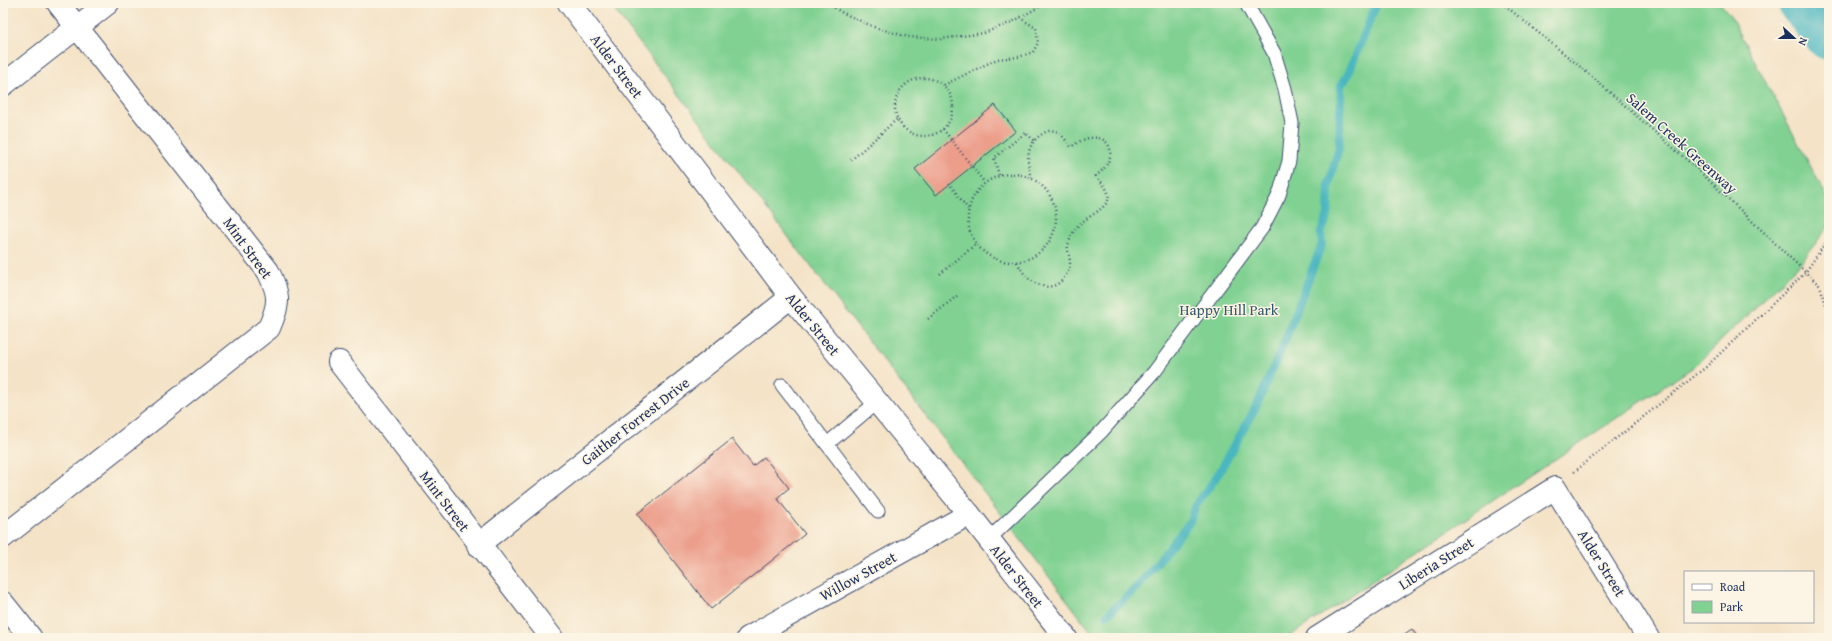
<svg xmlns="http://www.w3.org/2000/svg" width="1832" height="641" font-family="'Gentium Book Plus',serif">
	<rect width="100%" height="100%" fill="#fcf5e5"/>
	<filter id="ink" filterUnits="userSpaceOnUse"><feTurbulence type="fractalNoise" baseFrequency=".025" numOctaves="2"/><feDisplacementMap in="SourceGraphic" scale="8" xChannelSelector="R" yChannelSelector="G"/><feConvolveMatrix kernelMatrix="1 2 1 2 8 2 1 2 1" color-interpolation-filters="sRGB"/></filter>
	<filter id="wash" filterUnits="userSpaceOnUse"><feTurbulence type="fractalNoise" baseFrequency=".012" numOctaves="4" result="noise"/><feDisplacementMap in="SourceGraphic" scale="16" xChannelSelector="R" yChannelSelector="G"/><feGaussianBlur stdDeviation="0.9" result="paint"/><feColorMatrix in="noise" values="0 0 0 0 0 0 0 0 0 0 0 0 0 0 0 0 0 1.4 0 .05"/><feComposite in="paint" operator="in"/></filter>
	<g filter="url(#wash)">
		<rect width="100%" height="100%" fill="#f4e3c7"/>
		<path fill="#80d192" stroke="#4e8078" d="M609,3h1111l10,12 99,186v25l-31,40 -103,100 -408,272h-191z"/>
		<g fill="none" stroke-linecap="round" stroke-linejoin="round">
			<path stroke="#48b6c0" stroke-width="8" d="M1107,615l31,-29 51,-63 7,-18 23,-32 38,-68 27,-62 38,-99 -1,-11 7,-18 1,-31 10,-37 2,-62 6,-8 30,-74"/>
			<path stroke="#48b6c0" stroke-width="48" d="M1802,3l27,33"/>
		</g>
		<g id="blocks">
			<g fill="#ec9e8b">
				<path d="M995,105l21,26 -80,64 -21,-26z"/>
				<path d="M732,439l21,27 11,-9 25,31 -12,10 28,36 -94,75 -74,-95z"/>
				<path d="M1412,629l6,9h-20z"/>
			</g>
		</g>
	</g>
	<g filter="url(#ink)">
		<use href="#blocks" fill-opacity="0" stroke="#3c4a6e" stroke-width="1"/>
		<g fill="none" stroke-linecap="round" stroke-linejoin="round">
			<defs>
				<g id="lane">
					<path d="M782,385l96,126"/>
					<path d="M827,444l50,-42"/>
					<path d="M989,539l113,-108 53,-60 107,-143 17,-33 10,-34 3,-38 -7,-34 -11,-36 -28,-50"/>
				</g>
				<g id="street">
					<path d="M569,3l222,294 178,217 97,124"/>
					<path d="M3,85l105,-82"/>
					<path d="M339,362l213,276"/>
					<path d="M3,537l266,-209c11,-25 11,-33 -1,-57l-210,-268"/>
					<path d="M478,545l313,-248"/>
					<path d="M3,603l28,35"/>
					<path d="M748,638l221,-124"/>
					<path d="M1317,638l238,-150 93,150"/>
				</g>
			</defs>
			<use href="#lane" stroke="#3c4a6e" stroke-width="15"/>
			<use href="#street" stroke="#3c4a6e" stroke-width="24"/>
			<g stroke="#3c4a6e" stroke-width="2.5" stroke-dasharray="1 3" stroke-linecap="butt">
				<path d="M828,3l13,9 33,15 34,10 33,2 43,-6 28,-11 34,-19"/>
				<path d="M1502,3l81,66 111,97 126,120 9,28"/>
				<circle cx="924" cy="107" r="29"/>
				<path d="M944,85l53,-26 22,-2 14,-5 5,-9 -2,-15 -16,-10"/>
				<path d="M943,129l41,53"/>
				<path d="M851,160l15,-13 32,-29"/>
				<circle cx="1012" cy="218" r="44"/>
				<path d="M999,175l-5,-17 31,-25 9,7"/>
				<path d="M951,186l17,23"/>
				<path d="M1017,262c7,13 12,20 26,24 14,4 26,-10 27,-23 0,-6 -3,-12 -2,-18 2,-6 4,-12 8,-17 7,-10 28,-17 32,-28 3,-9 -7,-18 -12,-24 31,-24 7,-54 -25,-29 -4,-5 -9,-13 -15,-16 -4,-1 -9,0 -12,2 -18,10 -18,27 -13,45"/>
				<path d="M940,274l36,-30"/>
				<path d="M928,319l29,-23"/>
				<path d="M1574,472l132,-105 99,-94 24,-35"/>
			</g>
			<use href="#lane" stroke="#fff" stroke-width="13"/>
			<use href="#street" stroke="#fff" stroke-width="22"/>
		</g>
	</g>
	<g text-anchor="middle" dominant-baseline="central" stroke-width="3" stroke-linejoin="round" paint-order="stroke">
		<g font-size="15" fill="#1b2f5e" stroke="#fcf5e5">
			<text transform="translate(617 66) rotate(53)">Alder Street</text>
			<text transform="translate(1682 143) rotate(42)">Salem Creek Greenway</text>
			<text transform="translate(248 248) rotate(54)">Mint Street</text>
			<text transform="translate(813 324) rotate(51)">Alder Street</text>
			<text transform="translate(635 421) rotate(-38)">Gaither Forrest Drive</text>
			<text transform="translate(445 501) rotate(53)">Mint Street</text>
			<text transform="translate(1436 563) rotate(-32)">Liberia Street</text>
			<text transform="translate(1602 563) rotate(58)">Alder Street</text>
			<text transform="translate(858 576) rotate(-29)">Willow Street</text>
			<text transform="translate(1017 576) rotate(52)">Alder Street</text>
		</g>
		<g font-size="15" fill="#34586b" stroke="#fcf5e5">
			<text x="1229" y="309">Happy Hill Park</text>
		</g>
	</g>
	<rect width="1832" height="641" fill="none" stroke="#fcf5e5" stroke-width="16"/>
	<rect x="1684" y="571" width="130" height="52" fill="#fcf5e5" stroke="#a2a6af"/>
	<rect x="1692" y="584" width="20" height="6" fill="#ffffff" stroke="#a2a6af"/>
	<text x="1720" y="591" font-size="12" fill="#1b2f5e">Road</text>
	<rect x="1692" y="601" width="20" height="12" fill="#80d192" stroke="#a2a6af"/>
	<text x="1720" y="611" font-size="12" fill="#1b2f5e">Park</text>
	<g transform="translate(1794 38) rotate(112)" stroke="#fcf5e5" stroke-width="3" paint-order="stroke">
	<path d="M0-3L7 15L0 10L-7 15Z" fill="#1b2f5e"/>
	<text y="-6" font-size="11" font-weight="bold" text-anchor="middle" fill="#1b2f5e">N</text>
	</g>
</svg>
